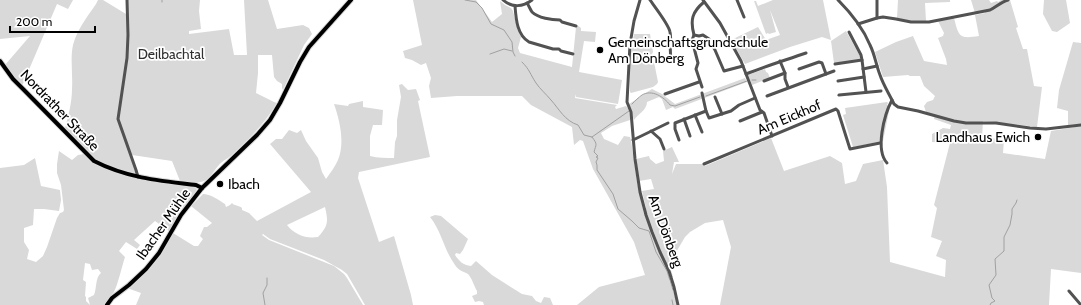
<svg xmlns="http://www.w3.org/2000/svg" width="1081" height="305" font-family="Cabin,sans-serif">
	<rect width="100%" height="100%" fill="#fff"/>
	<g fill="#d9d9d9" fill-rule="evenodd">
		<path d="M0,0h73l-5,9 -11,-5 -35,82 -17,-21 25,-29 -30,3z"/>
		<path d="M98,0h5l23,14 2,-14h72l-1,11 2,18 -12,2v3l40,-5 5,26h13l-3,-55h24l9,29 26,-4 6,3 3,6 -8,11 -21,45 -1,-2v-4l-5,-3 -3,-4 -2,-22h-14v18l-2,20 18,9 3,1c-13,21 -26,34 -44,51 -4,4 -11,7 -14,11 -5,5 -8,13 -15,16 -8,3 -16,1 -24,0l-8,-20 -40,-6 4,19 -5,2 28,7 36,4 2,3 -20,27 -8,14 -14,-10 -21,19 6,5 -3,4 -11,-7 -7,9 6,6c-3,9 -7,27 -11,35 -3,4 -7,8 -10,13h-104v-137l24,-3 11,-7 6,28 19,4 1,10 -2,11 -15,-2h-10l-1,16 -9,3v14l5,8 -2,9 9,3 7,-6 4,-9 10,-29 3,-5 3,-1 1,-2 -3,-25 -4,-12v-9l2,-13 13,9 6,-5 6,-1 -19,-25c3,-13 7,-26 7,-40 1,-15 -2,-30 1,-44 4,-15 14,-28 23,-41zM85,263l5,1 2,6 6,-1 3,4c-6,5 -4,15 -7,22l-6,3 2,7 -4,-4v-4l-1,-1 1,-14 -3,-2z"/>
		<path d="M413,0h63l16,22 10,-8 -2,-13 5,4 6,3 2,3 5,20 3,6 -3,11 2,5 52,14 4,-40 1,-2 4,3v3l15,1 -1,10 -11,-1 -5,31 43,8 -4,24 -42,-7v-3l-1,4 42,7 -2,2 1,2 10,-3c4,4 4,9 4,14l-18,6 -11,7 3,6 14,6 6,-9 6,1 1,3 6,42 7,32 2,-6 -4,-17 12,-2 -3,-10 -12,2 -3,-22 13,-3 1,3 6,5 8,-3 -1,-10 9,-4 7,15h-5l-2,12 4,-10h27l2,2 66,-28 13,33 46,-15 12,7 3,21 11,-3 7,-17 20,-4 4,27 3,75 55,15 1,-17 -10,-4 6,-15 -11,-4 6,-29 -3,-3 16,-62 -18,-1v-8l11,-6 7,1 1,-4 -17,-6 1,-4 -9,-3 -2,-6 3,-4 6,-2 2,-4 -11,-10 -4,-10h-10l-2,-1 -25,2 -8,-25 21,-10 17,-6 11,25 23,4 -1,-6 -8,-21 5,-2 1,-3 -6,-12 16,-3c5,19 5,21 25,18l-4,-21 10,-2 -1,-2 -9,2 -4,-13h18l2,3 6,-2 1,1 3,-2h9l8,27 -2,1 7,21h4l7,37 8,1 -5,40 -42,-5 -12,-1 -1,17 22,1 -1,14 42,6 6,-28 30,-5v147l-30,-4 -2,36h-329l11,-58 -8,-27 -18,3 -15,9 -5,5 -13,22 -1,11 2,7 -4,3 5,13 3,12h-100l22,-18 46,-12 -11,-33 -41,-73 -10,-28 -3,-1 -6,5 -2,-18 -41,-22 -9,-9h-65l-26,2 -2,-12 2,-8 -5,-15 -5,2 -9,-5 -7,-2 -2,-7 19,-6z"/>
		<path d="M773,0h50l8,40 -9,-3 -32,10 -45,17 -14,-24 27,-13 8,13 14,-5 -10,-25 6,22 -7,2 -1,-1 -2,1 -12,-33h2l2,5z"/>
		<path d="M898,0h52v2l-25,1 1,18h-15l-14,-3z"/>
		<path d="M1044,0h22l4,23 -13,9 -5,-1 -9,-17z"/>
		<path d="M846,31l14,25v4l-26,3 -3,-22z"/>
		<path d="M634,34h16l3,18c-2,3 -2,7 1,10l4,20 -1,2 -4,3 -22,6 -1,-1v-29l2,-19z"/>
		<path d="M1073,42l8,1v81l-13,1v-14l-11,-3 2,-18z"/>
		<path d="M765,69l1,3 2,1 2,5 -18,7 -4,-10z"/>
		<path d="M745,78l2,4 -72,27 -2,-2 -7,3 -4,-11 -3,-2 -12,5c0,8 -9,12 -13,18l-5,-16 23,-15 10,5 13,10z"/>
		<path d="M402,84l6,6 8,-1 4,11 -2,1 12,56 -71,15 -1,6 21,64 15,-6 17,59 2,10h-48l-18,-31 -5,-4 -18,-10 -54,-21 -7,-5 -1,1 7,5 65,26 10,8 3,4 16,27h-227l5,-12 -14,-5 10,-8 36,-47 21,13h4l5,-7 -3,-3 4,-9h3l5,-4 -21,-17 12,-12c7,0 16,6 22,10l1,3 4,-2 2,-2c2,3 7,2 10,5v2l7,3 8,8 54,-29 -41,-48 6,-5h6l7,-9 8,3 4,-3 5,11 12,17 4,14 4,7c4,-6 9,-12 12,-19 7,-17 2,-39 -4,-56l14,2 1,-2 14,-3v6l20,3 -1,15h-9l-3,11v20c8,2 16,2 24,2l1,-16 2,-6v-16l4,-23 -2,-12zM325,207c3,14 4,18 -7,30 -12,2 -23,-2 -31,-12z"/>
		<path d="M887,102l1,1 -1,2 3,1 -7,35 -30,6 -10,-32 3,-1 -1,-6z"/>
		<path d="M435,215l6,1 27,23 -5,11 -3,4 -4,-1 -1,2c4,6 8,10 16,11l5,-5 16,14 30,19 10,2 4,5 5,2 3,-6 6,1 3,7h-69l-1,-3 -4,-1 -4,1 -3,-6 5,-2v-3c-3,-5 -5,-13 -9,-17 -5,-3 -9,-3 -13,-9 -11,-15 -13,-33 -25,-48z"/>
	</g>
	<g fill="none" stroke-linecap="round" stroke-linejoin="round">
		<g stroke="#a0a0a0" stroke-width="1">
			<path d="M162,0v2"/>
			<path d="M465,0l11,2 6,6 9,16 13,6 8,12 1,10 2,4"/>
			<path d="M490,54l14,-5 8,2"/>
			<path d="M522,62c8,8 8,12 14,21 4,6 10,11 15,17 8,9 14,21 27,25l6,10 8,2c6,8 4,7 2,15l4,4 -2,1 2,1 -2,4 1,3v5l16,24 5,15 14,12 7,7 10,3 7,21 11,19 6,19"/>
			<path d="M752,80h4"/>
			<path d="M706,96l41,-15"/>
			<path d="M632,104c3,-3 7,-7 10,-9 10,-6 22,2 28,10l5,1 25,-9"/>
			<path d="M592,137l37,-26"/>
			<path d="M672,300l1,5"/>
			<path d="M265,305l-2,-12 4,-8v-7"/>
			<path d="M990,305l1,-2 4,-2 -3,-3 -3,-13 7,-10 -1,-16 9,-8v-14l6,-12 2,-11v-5l4,-6 1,-3"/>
		</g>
		<defs>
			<g id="major">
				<path d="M0,61l13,18 11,11 70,71c33,17 66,20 102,24l6,3"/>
				<path d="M107,305l5,-7 17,-13 17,-16 13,-16 22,-38 21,-27 55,-53 13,-15 10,-17 20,-41 9,-15 42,-47"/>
			</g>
		</defs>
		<use href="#major" stroke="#dbdbdb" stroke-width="6"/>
		<g stroke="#525252" stroke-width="3">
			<path d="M127,0l1,35 -1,23 -9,61 18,51 2,7"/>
			<path d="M503,0c9,8 20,7 29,0"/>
			<path d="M640,0l-6,21 -4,23 -3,58 4,10 4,47 5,33 6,23 6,17 8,20 9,19 5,16 4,18"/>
			<path d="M650,0c5,7 19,25 20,32 2,9 -1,17 1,25"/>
			<path d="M703,0l17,23 21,38 19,49 4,3 8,23"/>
			<path d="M737,0l7,17"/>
			<path d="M838,0c13,13 25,28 32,45 5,10 6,20 10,30 3,9 8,17 12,25l2,4 4,3 20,4 36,10 12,2h30l34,5 16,1 35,-4"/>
			<path d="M877,0v18"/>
			<path d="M527,3c2,3 3,6 5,9 6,6 20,8 28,8l2,2 14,4"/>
			<path d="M515,6c1,13 2,29 14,36l24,7h6l2,2 12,3"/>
			<path d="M858,24l19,-6 6,-1 13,2 15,3h18l61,-12c6,-3 11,-8 18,-10"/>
			<path d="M849,32l12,23 1,5"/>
			<path d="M694,35l5,1 4,-1 6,4 6,11 9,21 19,-5"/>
			<path d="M780,61l5,12v6l3,8"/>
			<path d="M835,64l27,-4 4,32"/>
			<path d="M799,69l20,-7 3,1 4,11"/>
			<path d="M863,69l14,-3"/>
			<path d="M746,74c20,-8 40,-14 60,-21"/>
			<path d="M764,81l21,-8"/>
			<path d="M838,81l26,-4"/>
			<path d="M702,87l-6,-18 2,-6 -6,-23 2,-5c-4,-15 -2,-23 10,-33"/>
			<path d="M702,93l4,18"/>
			<path d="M665,94l34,-12"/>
			<path d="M839,95l42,-4"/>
			<path d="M767,96l67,-25"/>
			<path d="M715,97l7,17"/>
			<path d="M695,115l7,17"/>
			<path d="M684,119l6,17"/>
			<path d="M740,121l22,-9"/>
			<path d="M651,131l9,8 4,10"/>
			<path d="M633,140l35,-17"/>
			<path d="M679,140l-4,-11v-6l31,-12 3,7 22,-7 8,-6 16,-7"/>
			<path d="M887,163c-12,-13 -3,-48 5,-63"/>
			<path d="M704,164l132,-55 2,2 12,38 30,-6"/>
			<path d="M1069,291l12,14"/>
		</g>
		<use href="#major" stroke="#000" stroke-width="4"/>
	</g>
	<g fill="#000" stroke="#fff" stroke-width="1.5">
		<circle cx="600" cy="50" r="4"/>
		<circle cx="1038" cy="137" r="4"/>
		<circle cx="220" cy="184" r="4"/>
	</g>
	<g text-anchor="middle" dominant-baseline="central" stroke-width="3.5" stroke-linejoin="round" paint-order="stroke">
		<g font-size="14" fill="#000" stroke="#fff" text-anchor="start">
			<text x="608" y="42">Gemeinschaftsgrundschule<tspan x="608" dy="16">Am Dönberg</tspan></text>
			<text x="1030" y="137" text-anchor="end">Landhaus Ewich</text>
			<text x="228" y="184">Ibach</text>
		</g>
		<g font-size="14" fill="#303030" stroke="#fff">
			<text x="171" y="54">Deilbachtal</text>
		</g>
		<g font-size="14" fill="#000" stroke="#fff">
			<text transform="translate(60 110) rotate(46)">Nordrather Straße</text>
			<text transform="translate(789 117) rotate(-23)">Am Eickhof</text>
			<text transform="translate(163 224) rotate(-55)">Ibacher Mühle</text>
			<text transform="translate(666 231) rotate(70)">Am Dönberg</text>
		</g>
	</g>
	<path d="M10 26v6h85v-6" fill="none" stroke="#000000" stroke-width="2"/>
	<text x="16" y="26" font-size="12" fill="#000000" stroke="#ffffff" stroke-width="3" paint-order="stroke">200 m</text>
</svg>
